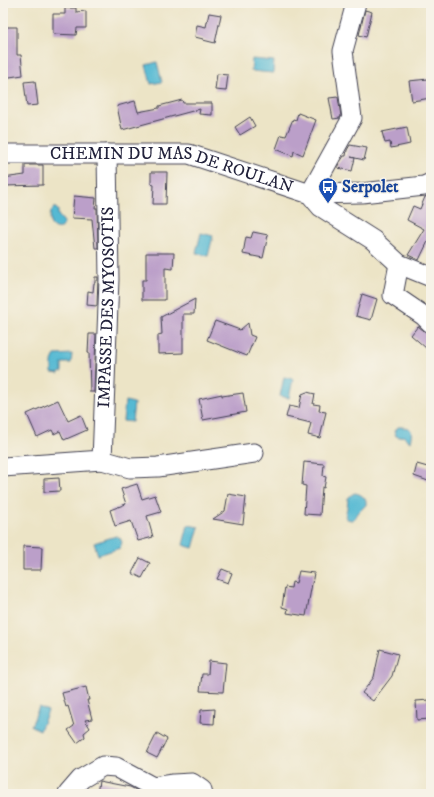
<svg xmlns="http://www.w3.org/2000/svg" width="434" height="797" font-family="'IM FELL DW Pica',serif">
	<rect width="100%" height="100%" fill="#f7f3e8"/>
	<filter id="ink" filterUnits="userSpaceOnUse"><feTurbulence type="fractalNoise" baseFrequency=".025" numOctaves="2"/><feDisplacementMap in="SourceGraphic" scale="8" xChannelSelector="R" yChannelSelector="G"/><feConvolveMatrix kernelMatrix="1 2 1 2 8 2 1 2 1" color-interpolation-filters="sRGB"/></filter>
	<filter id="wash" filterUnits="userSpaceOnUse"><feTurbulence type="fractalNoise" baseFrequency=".012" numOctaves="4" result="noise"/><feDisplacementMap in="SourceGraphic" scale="16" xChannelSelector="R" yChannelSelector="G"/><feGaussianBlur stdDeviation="0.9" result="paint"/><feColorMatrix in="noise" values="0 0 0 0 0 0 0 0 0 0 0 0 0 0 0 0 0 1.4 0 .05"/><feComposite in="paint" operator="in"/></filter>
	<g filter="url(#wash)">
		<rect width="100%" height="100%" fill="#ece4c6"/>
		<g fill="#54b9d3" stroke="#3b6e87">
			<path d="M252,59l22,2 -1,12 -22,-2z"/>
			<path d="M157,62l5,20 -11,2 -5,-19z"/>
			<path d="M54,208h2l2,2v5l6,7c-1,8 -9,8 -13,3 -1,-6 -2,-13 3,-17z"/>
			<path d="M201,233l12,3 -5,20 -12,-3z"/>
			<path d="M72,354l-1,9h-9v9l-3,1v1l-7,-1c0,-6 -1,-13 3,-18z"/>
			<path d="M284,377l9,2 -4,19 -9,-2z"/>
			<path d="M125,401l9,2 -2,19 -9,-1z"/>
			<path d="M398,427c14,0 15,2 12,15l-7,-6 -4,1 -3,-1 -2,-5z"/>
			<path d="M355,493c6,1 12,5 11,12l-8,8 -3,5 -3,2c-10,-1 -6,-6 -5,-12 1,-4 0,-8 2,-11 2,-2 3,-3 6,-4z"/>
			<path d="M188,525l11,2 -6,21 -10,-3z"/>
			<path d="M116,536l4,2 2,4 -2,6 -22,7 -4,-12z"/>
			<path d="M39,707l9,4 -8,19 -9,-4z"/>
		</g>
		<g id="blocks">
			<g fill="#bb9fc9">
				<path d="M65,8h11v4l10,-1v17h-9l-1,7 -23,-1v-20h12z"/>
				<path d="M365,10l7,2 -6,25 -7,-2z"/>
				<path d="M209,13l12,2 -6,28 -12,-3v-1l-8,-2 2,-12 9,2z"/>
				<path d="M5,27h12v28h4l2,20 -20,3v-21h3z"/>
				<path d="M217,74l11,1 -2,16 -11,-1z"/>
				<path d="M428,79l1,3h1l1,16 -19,3 -3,-20z"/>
				<path d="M35,81l3,24 -11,1 -3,-24z"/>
				<path d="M338,97l3,19 -1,2 -7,1 -4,-21z"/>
				<path d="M182,100l1,3h29v12l-13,-1 1,-5 -78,21 -5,-24 18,-5 3,11 21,-4v-2z"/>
				<path d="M298,113l18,7 -13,35 -9,-4 -1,5 -17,-7 5,-14 5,1 7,-17 3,1z"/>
				<path d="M250,117l5,9 -15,9 -5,-8z"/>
				<path d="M407,127l3,17 -19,4 -1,-6 -5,1 -3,-11z"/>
				<path d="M350,145l17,3 -3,12 -13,-3 4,1 -3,13 -14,-3v-3l6,-9h2l1,-6z"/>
				<path d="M25,165h18v20l-40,1v-8l22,-3z"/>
				<path d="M151,172h16l-1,32h-13l1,-19 -3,-1z"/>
				<path d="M431,195v40l-12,25 -11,-5 16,-26 -17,-9 6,-14 7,3 5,-12z"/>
				<path d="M74,196l22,2 -1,10h2l1,40h-3l-3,-29 -20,-1z"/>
				<path d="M253,232l15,3 -5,23 -20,-4 3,-17 5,1z"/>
				<path d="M146,253h28l-1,16 -8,-1v32h-23v-20h4z"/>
				<path d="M95,277h3l-1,29 -10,-1 1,-14 5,1 1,-9h1z"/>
				<path d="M362,294l15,5 -6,21 -15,-4z"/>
				<path d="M195,299l-1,15h-11v39l-25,1v-19l4,-1 -1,-17z"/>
				<path d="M215,321l25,9 8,-7 2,12 5,2 -8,19 -40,-16z"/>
				<path d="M418,326l6,5 7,3v8l-5,6 -15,-13z"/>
				<path d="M89,334h7l-2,58h-4l-1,-39h-1z"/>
				<path d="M307,392l8,2 -2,10 7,1 -1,6 7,1 -6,26 -12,-3 3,-12 -25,-6 3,-11 10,2 3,-14z"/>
				<path d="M243,393l3,19 -43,8 -4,-21 23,-5v2z"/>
				<path d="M58,400l10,21 13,-6 6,15 -23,10 -4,-9 -6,3 -2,-4 -15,7 -10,-23z"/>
				<path d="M304,462l20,2 -1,12 3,1 -2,11 -2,-1 -2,28 -16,-1 2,-28 -4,-1z"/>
				<path d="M417,464l14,4v14l-17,-6z"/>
				<path d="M59,478l1,13 -16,1v-13z"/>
				<path d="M137,484l5,15 13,-4 6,17 -14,4 6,21 -15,4 -7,-20 -16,5 -5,-16 16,-6 -5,-15z"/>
				<path d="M228,494l18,3 -3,27 -30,-5 12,-8z"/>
				<path d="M23,546l19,1 -1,23h-18z"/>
				<path d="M140,558l10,5 -8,15 -10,-5z"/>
				<path d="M222,569l10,4 -4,10 -11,-4z"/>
				<path d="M299,571l15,2 -8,43 -19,-3 1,-4 -6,-2 3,-20 6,1 1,-6 4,1z"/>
				<path d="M380,649l18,5 -6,22 -19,25 -11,-8 12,-16z"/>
				<path d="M209,661l17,2 -3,29 -23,-1 2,-17h6z"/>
				<path d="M86,687l3,13h-2l5,19 -7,1 5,8 -6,5 1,4 -8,6 -9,-13 6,-4 -6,-20 -2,1 -4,-14z"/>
				<path d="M429,700l1,19 -13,1 -1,-19z"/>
				<path d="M215,709l-1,15 -14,-1 1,-13z"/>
				<path d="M157,733l10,6 -10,19 -10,-5z"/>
				<path d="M99,781l31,6 8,4v3h-41z"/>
			</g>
		</g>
	</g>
	<g filter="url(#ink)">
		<use href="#blocks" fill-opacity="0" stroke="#403f50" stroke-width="1"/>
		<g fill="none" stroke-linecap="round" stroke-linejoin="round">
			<defs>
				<g id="minor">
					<path id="s1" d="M3,154h186l121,40 11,13 52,33 26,24 32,13"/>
					<path d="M310,194l42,-76 -9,-67 13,-48"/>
					<path d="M310,194l52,-1 62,-7 7,-3"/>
					<path d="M399,264l-6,31 31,21 7,7"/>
					<path d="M102,460l28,8 28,-1 96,-14"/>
					<path id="s2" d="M3,467l99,-7 7,-181 -2,-125"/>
					<path d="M68,794l13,-15 22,-13 13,1 37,20 20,-3 19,-1 10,7 1,4"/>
				</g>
			</defs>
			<use href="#minor" stroke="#403f50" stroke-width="21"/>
			<use href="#minor" stroke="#fff" stroke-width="19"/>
		</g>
	</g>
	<defs>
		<symbol id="bus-pin" viewBox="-11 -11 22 30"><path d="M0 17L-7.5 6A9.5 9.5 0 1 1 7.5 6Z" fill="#1a4fb4" stroke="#f7f3e8"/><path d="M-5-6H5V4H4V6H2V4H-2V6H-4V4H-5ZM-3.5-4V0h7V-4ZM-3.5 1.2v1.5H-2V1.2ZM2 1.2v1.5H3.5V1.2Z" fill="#fff"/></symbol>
	</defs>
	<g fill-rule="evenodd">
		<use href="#bus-pin" x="317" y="176" width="22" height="30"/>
	</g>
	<g text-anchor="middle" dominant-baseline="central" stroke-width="3" stroke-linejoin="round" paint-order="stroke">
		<g font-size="17" fill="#22223b" stroke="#f7f3e8">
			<text stroke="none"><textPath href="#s1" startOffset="171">CHEMIN DU MAS DE ROULAN</textPath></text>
			<text stroke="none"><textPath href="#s2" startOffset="252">IMPASSE DES MYOSOTIS</textPath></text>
		</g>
		<g font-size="17" font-weight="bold" fill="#164399" stroke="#f7f3e8" text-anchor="start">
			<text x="342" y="187">Serpolet</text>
		</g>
	</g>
	<rect width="434" height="797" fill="none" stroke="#f7f3e8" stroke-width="16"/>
</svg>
